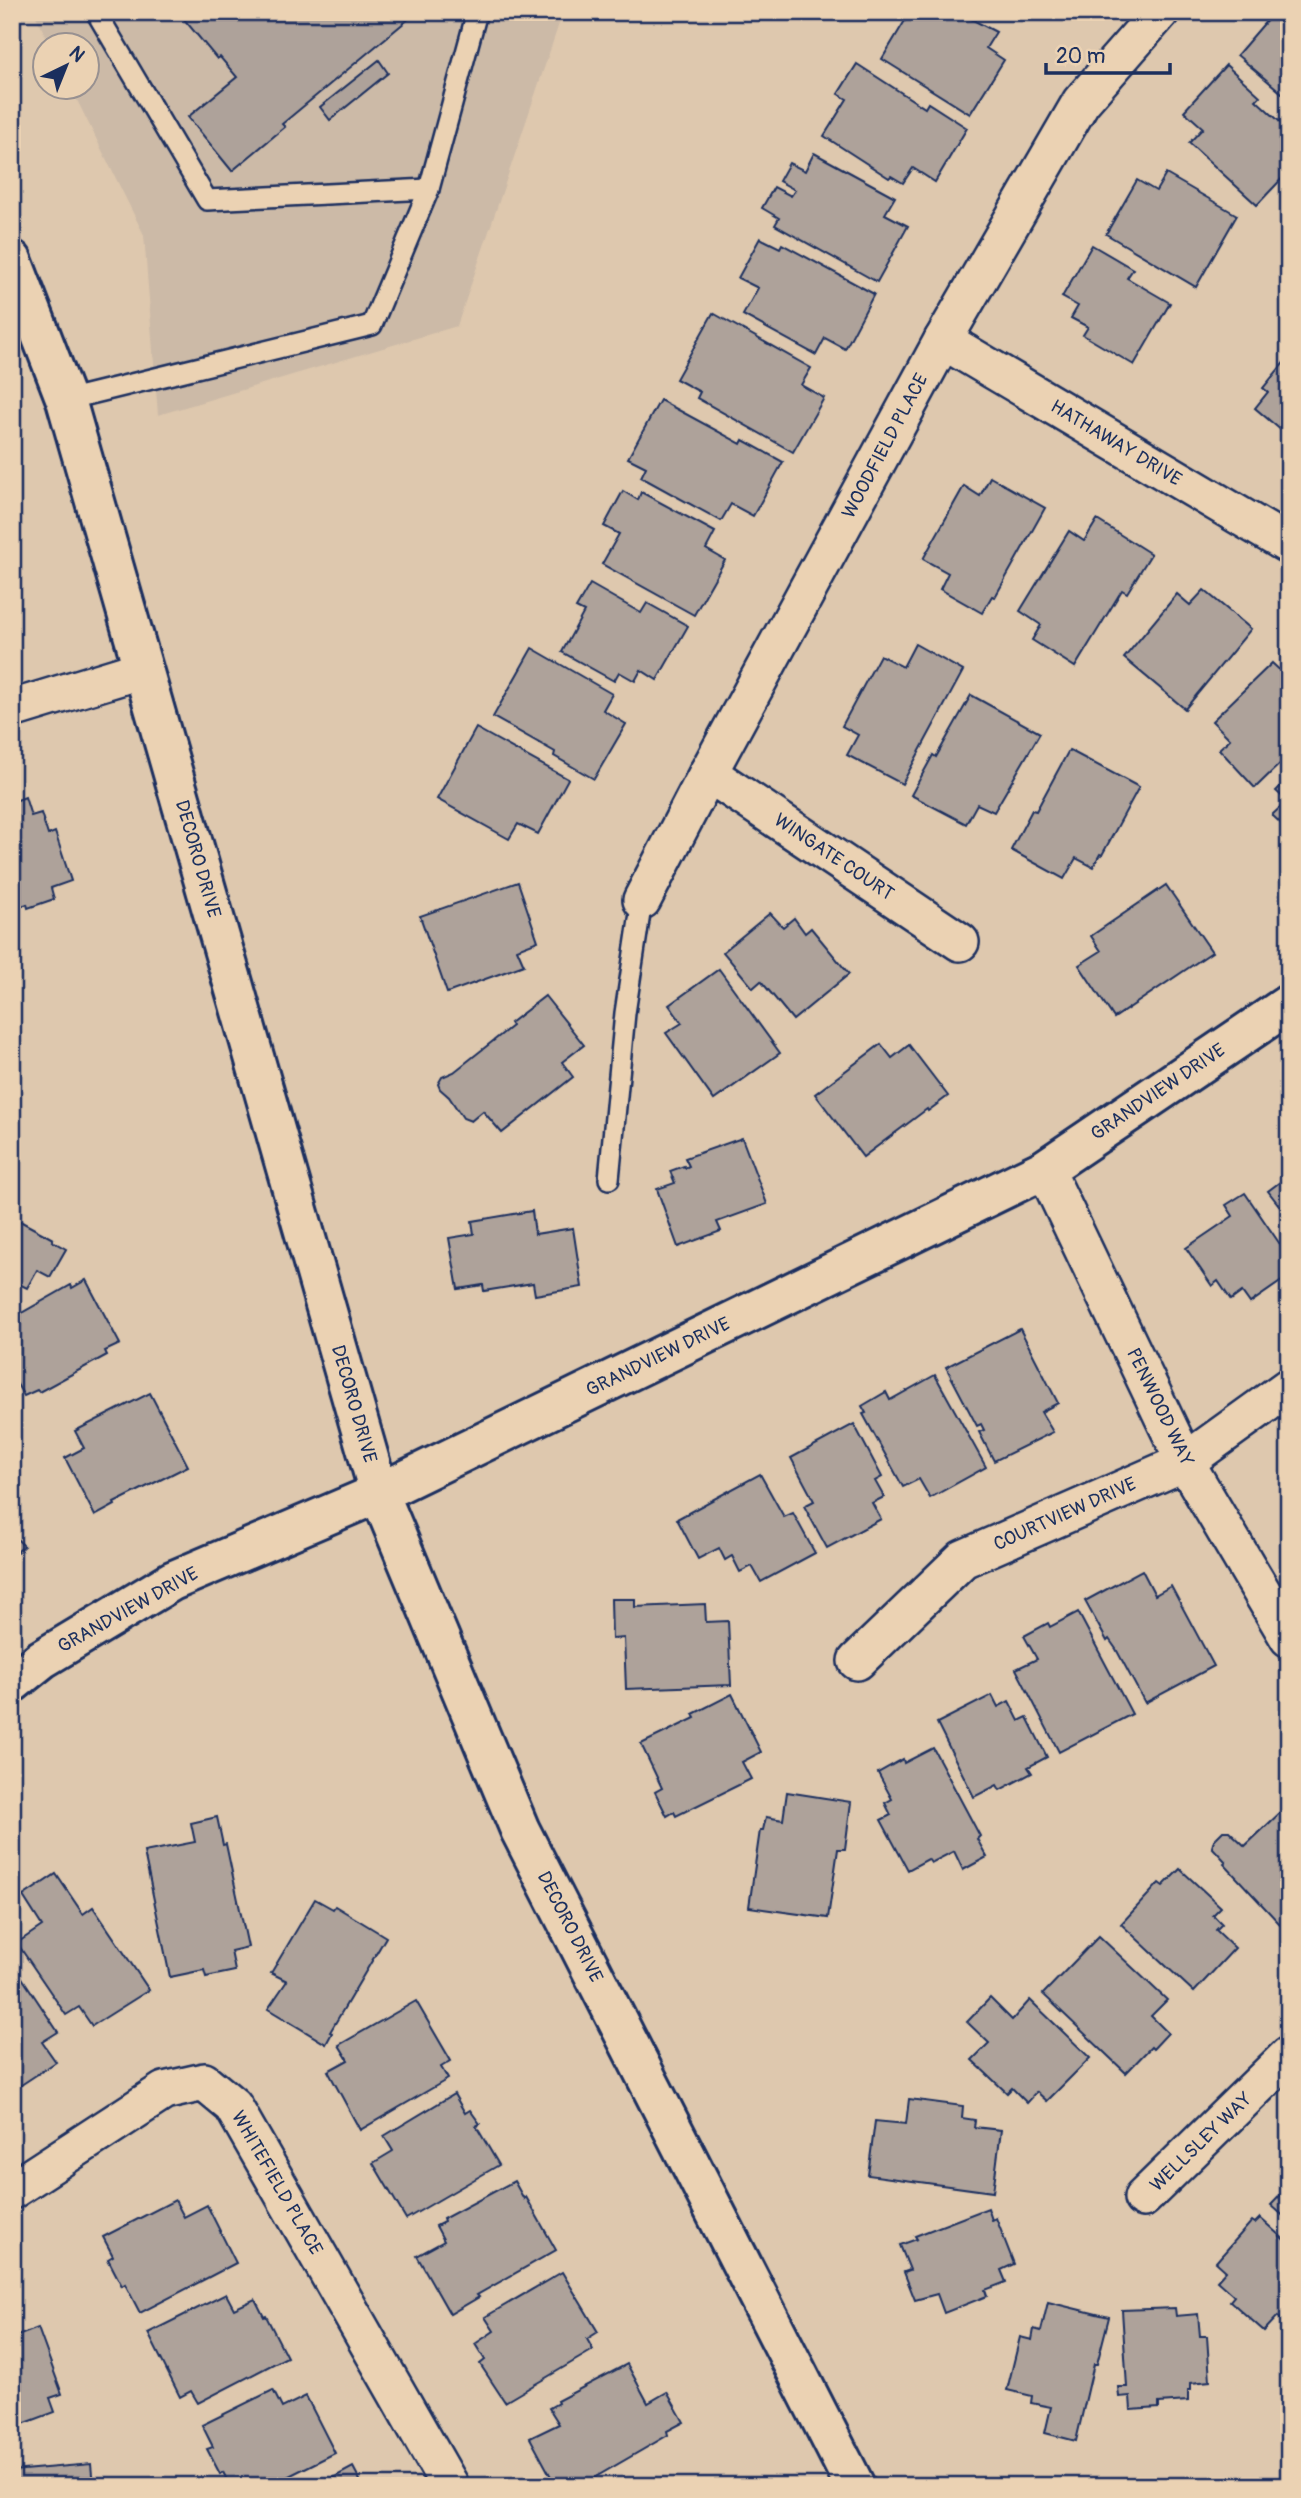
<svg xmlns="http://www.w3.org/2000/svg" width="1301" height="2498" font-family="Pangolin,sans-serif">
	<rect width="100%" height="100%" fill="#dec8ae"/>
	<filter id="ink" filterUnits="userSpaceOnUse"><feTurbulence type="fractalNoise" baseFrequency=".0143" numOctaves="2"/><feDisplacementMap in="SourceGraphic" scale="14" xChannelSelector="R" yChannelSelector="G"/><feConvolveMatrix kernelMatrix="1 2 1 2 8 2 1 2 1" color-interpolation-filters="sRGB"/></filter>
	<g filter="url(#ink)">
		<path fill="#ccbaa7" d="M34,12h529l-106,314 -299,89 -14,-180 -73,-147h17v-42l-38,-1z"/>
		<g fill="#aea29a" stroke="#1b2f5e" stroke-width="2">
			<path d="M178,12h239l-135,112 3,3 -53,44 -44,-54 49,-40 -17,-20 -3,2z"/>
			<path d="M907,12h51l38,20 -10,16 18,12 -34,54 -88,-55 27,-45z"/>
			<path d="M1274,12h11l4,4v83l-52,-44z"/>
			<path d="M379,60l9,13 -58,47 -10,-13z"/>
			<path d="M857,64l68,44 3,-5 39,25 -32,54 -22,-14 -10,15 -12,-7 -2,2 -65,-42 23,-37 -9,-5z"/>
			<path d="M1226,65l34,31 -4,4 33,30v41l-32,34 -68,-62 14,-15 -19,-17z"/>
			<path d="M814,153l81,44 -10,17 23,12 -31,56 -102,-57 4,-7 -17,-10 12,-21 17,9 4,-6 -16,-9 10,-18 16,8z"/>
			<path d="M1166,174l71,41 -41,72 -90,-53 31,-54 19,11z"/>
			<path d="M760,238l20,10 2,-4 92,50 -29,55 -20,-11 -9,17 -73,-40 15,-27 -20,-10z"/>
			<path d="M1092,245l41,24 -6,9 43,25 -36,62 -51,-30 5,-8 -17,-9 7,-12 -16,-9z"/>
			<path d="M713,313l98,55 -10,17 23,13 -31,54 -96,-54 3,-6 -24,-13z"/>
			<path d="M1286,360l3,2v75l-34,-29 13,-16 -5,-4z"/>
			<path d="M660,400l81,44 2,-4 40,22 -30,54 -22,-12 -10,17 -80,-44 5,-10 -18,-9z"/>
			<path d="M990,477l55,31 -50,89 -3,-1 -10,17 -42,-24 8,-16 -25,-14 41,-73 16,10z"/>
			<path d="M623,491l15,9 3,-8 74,40 -9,17 19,11 -31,55 -92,-51 17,-30 -15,-8z"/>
			<path d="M1097,520l54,34 -24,39 -5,-3 -47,77 -43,-27 9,-15 -21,-14 49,-80 15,10z"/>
			<path d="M590,584l51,29 6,-10 41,23 -31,54 -16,-10 -6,11 -16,-9 -5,9 -52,-29 22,-40 -8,-4z"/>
			<path d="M1204,590l47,39 -66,80 -61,-51 53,-64 13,11z"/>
			<path d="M915,644l48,27 -61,113 -55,-29 11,-20 -16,-9 38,-71 23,12z"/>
			<path d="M532,648l80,46 -9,16 23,14 -32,55 -40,-23 1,-4 -62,-35z"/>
			<path d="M1272,663l13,12 4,-4v84l-34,33 -36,-39 11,-10 -18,-18z"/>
			<path d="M971,695l69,38 -46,79 -17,-8 -11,20 -55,-29 22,-40 3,2z"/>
			<path d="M476,728l92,51 -30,55 -20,-10 -9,15 -72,-40z"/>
			<path d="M1069,750l70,37 -37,68 -2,-1 -7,13 -17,-9 -12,21 -53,-29 21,-40 4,1z"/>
			<path d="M1289,778v53l-17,-16 15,-14 -11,-10z"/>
			<path d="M25,797l6,19 10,-3 7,22 7,-3 16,49 -20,7 3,11 -26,9 -1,-4 -15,5v-107z"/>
			<path d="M518,882l20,59 -21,8 7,16 -77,28 -27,-77z"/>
			<path d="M1166,885l46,67 -98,66 -35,-53 22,-14 -10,-15z"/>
			<path d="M770,913l13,14 11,-9 11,15 6,-5 38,46 -56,46 -32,-39 -8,7 -30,-36z"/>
			<path d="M719,969l61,84 -66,47 -48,-67 16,-10 -13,-18z"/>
			<path d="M545,996l39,49 -22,17 11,15 -71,56 -19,-22 -12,10 -8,-3 -14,-21 -9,-8 -2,-5 4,-7 12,-5 58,-46 -2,-3z"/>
			<path d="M881,1044l11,14 17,-13 39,51 -20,15 -1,-2 -64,48 -48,-63z"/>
			<path d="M742,1138l25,66 -50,18 4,9 -43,16 -21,-58 18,-6 -5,-12 14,-5 1,2 4,-2 -4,-8z"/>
			<path d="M1289,1168v50l-21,-27 20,-15 -4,-4z"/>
			<path d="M1245,1193l39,57 2,-1 3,4v23l-39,27 -8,-11 -11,8 -13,-19 -6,5 -26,-38 47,-32 -7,-11z"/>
			<path d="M532,1211l3,23 38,-6 9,59 -47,8 -2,-12 -49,8 -1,-6 -25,4 -9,-51 25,-4 -2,-13z"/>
			<path d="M20,1221l33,18 -1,2 14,8 -16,28 -13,-7 -10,18 -12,-6 -1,3 -2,-1v-52z"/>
			<path d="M86,1280l34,64 -15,7 2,4 -68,37 -2,-2 -13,6 -9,-15 -3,2v-68l3,-1 1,2 55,-31 1,3z"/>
			<path d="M1020,1329l38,74 -17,9 12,20 -59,29 -15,-29 5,-2 -3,-6 -4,2 -31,-59z"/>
			<path d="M935,1375l51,92 -56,31 -11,-19 -16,8 -40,-73 3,-1 -4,-7 24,-14 4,8z"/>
			<path d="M150,1393l38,73 -74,37 1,2 -20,11 -30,-58 19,-10 -9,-17z"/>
			<path d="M854,1424l28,53 -7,4 9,16 -12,6 9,16 -54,29 -23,-42 10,-5 -23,-43z"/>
			<path d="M760,1474l24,43 9,-4 22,40 -54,29 -9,-16 -12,6 -8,-16 -7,4 -6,-12 -21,11 -21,-40z"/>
			<path d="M12,1534l12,12 -12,10z"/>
			<path d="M1142,1570l13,25 16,-9 43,80 -69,37 -29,-54 -7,-10 -2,2 -22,-40z"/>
			<path d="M611,1599h24v8l70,-3 1,18 22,-1 3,64 -105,4 -2,-51 -12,1z"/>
			<path d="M1078,1612l54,102 -73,38 -43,-83 21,-10 -13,-23 24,-13 2,4z"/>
			<path d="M732,1694l29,58 -19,10 9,17 -75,37 -2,-4 -7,4 -12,-24 7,-4 -21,-44 54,-26 -2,-4z"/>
			<path d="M992,1695l6,12 11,-6 10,20 8,-4 20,40 -19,10 4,6 -32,17 -3,-5 -23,12 -37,-74z"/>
			<path d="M933,1748l47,88 -3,3 10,18 -24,13 -9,-19 -23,12 -3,-4 -20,11 -27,-50 10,-5 -6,-12 7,-4 -14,-26 25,-14 1,4z"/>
			<path d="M787,1792l64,10 -6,47h-7l-10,69 -79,-11 11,-77h3l3,-13 17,3z"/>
			<path d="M1285,1808l4,5v102l-9,9 -56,-60 2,-2 -14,-15 2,-7 9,-9h6l16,15z"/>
			<path d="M217,1817l6,28 3,-1 22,103 -17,4 4,20 -29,6 -2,-7 -34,7 -26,-125 51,-10 -4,-19z"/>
			<path d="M1180,1869l41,38 -8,8 9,9 -6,6 19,18 -41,44 -73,-68 38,-41 4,3z"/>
			<path d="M56,1874l27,40 10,-7 56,83 -57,36 -13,-19 -13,8 -49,-72 25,-17 -19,-30z"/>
			<path d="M315,1899l18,10 2,-3 51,31 -56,95 2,1 -6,11 -58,-35 19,-28 -16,-8z"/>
			<path d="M1099,1936l68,64 -16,16 17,17 -15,16 -2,-2 -25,26 -83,-79z"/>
			<path d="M13,1964l45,68 -16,10 14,20 -44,29z"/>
			<path d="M990,1998l22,22 18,-20 60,58 -43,43 -10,-9 -10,11 -15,-15 -5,5 -35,-33 17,-17 -22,-21z"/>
			<path d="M416,2001l35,60 -10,6 7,12 -88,51 -32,-59 20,-11 -9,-15z"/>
			<path d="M454,2094l11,19 5,-3 10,14 -4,2 23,39 -93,54 -33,-56 20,-12 -9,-15z"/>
			<path d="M909,2099l54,7 -1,12 13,2 -1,7 27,3 -8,62 -125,-17 7,-54 31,3z"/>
			<path d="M514,2181l10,18 2,-2 30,53 -79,45 2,2 -29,17 -33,-58 27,-15 -8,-15 8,-4 -1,-3z"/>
			<path d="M1289,2186v35l-18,-16z"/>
			<path d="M175,2200l9,17 23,-12 29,58 -96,50 -15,-29 -3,2 -14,-27 5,-3 -10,-19z"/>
			<path d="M988,2208l4,12 4,-2 18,46 -13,6 5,12 -21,8 2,6 -43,17 -7,-19 -22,6 -11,-28 6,-2 -10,-25 17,-6 -2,-3z"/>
			<path d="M1260,2218l29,26v70l-7,7 -4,-5 -14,15 -34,-30 4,-5 -17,-15 9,-10 -10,-9 36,-41 3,2z"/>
			<path d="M562,2272l36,60 -11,7 6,11 -88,52 -25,-38 5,-4 -10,-16 19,-13 -9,-14z"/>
			<path d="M226,2294l8,15 21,-10 9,18 2,-1 21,41 -89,46 -7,-12 -11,6 -32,-64z"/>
			<path d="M1048,2302l61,15 -12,47h-3l-18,77 -31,-8 6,-26 -20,-4 1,-7 -25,-6 13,-53 12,3 2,-11 7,2z"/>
			<path d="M1175,2308l1,8 22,-2 2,22h7l3,45 -19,2v7h-3v11l-29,2v5l-28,2 -1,-14 -11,1 -1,-10h9l-5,-77z"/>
			<path d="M38,2328l24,66 -12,4 5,14 -43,16v-90z"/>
			<path d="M627,2364l21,39 19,-11 17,30 -17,9 1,4 -88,51h-24l-26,-48 29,-14 -10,-16 9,-5 -1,-2z"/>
			<path d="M273,2390l9,18 24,-12 29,57 -66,33h-39l-7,-14 -3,2 -13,-25 6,-2 -11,-22z"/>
			<path d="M91,2464l2,22h-81v-15z"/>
			<path d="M353,2467l10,19h-45z"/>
		</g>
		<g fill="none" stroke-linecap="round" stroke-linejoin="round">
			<defs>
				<g id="lane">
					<path d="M96,12l111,188 222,-11"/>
					<path d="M66,400l306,-75 57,-136 48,-177"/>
					<path d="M609,1179l16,-166 17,-113"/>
				</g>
				<g id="street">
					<path d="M943,340l346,205"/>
					<path d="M12,709l131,-40"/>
					<path d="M708,773l252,169"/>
					<path d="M642,900l66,-127 235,-433 138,-238 79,-90"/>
					<path d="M1045,1169l140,293 104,176"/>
					<path d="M857,1661l106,-102 222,-97 104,-75"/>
					<path d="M12,2190l152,-99 40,-9 29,24 217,380"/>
					<path d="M1143,2198l146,-143"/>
				</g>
				<g id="secondary">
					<path d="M12,260l54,140 313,1093 141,337 335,656"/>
					<path d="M12,1683l30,-24 130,-78 207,-88 666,-324 244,-165"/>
				</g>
			</defs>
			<use href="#lane" stroke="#1b2f5e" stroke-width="24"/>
			<use href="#street" stroke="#1b2f5e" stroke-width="42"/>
			<use href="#secondary" stroke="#1b2f5e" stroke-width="44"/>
			<use href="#lane" stroke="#ebd2b3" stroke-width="19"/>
			<use href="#street" stroke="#ebd2b3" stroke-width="37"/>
			<use href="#secondary" stroke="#ebd2b3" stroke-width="38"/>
		</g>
	</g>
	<g text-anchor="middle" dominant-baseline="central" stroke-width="7" stroke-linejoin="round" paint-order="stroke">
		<g font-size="19" fill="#1b2f5e" stroke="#ebd2b3">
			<text transform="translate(1116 443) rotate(31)">HATHAWAY DRIVE</text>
			<text transform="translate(885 446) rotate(-62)">WOODFIELD PLACE</text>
			<text transform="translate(834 857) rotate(34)">WINGATE COURT</text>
			<text transform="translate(198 859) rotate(74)">DECORO DRIVE</text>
			<text transform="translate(1158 1092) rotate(-34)">GRANDVIEW DRIVE</text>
			<text transform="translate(658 1357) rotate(-26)">GRANDVIEW DRIVE</text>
			<text transform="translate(354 1404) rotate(74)">DECORO DRIVE</text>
			<text transform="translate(1160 1407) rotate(64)">PENWOOD WAY</text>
			<text transform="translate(1065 1514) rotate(-24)">COURTVIEW DRIVE</text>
			<text transform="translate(128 1610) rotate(-29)">GRANDVIEW DRIVE</text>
			<text transform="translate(570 1927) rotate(63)">DECORO DRIVE</text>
			<text transform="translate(1201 2142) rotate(-44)">WELLSLEY WAY</text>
			<text transform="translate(277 2183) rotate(60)">WHITEFIELD PLACE</text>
		</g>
	</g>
	<rect width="1301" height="2498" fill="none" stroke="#ebd2b3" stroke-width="42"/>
	<rect x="21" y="21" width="1259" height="2456" fill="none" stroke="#1b2f5e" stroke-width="2.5" filter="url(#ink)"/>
	<g transform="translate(66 66) rotate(43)"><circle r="33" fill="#ebd2b3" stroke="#989191" stroke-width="2"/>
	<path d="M0-5L12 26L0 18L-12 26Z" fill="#1b2f5e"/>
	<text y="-10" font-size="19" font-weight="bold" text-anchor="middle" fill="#1b2f5e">N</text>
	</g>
	<path d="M1046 63v10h124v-10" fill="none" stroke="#1b2f5e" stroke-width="3.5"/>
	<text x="1056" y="63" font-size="21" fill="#1b2f5e" stroke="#ebd2b3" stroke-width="5" paint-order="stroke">20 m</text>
</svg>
